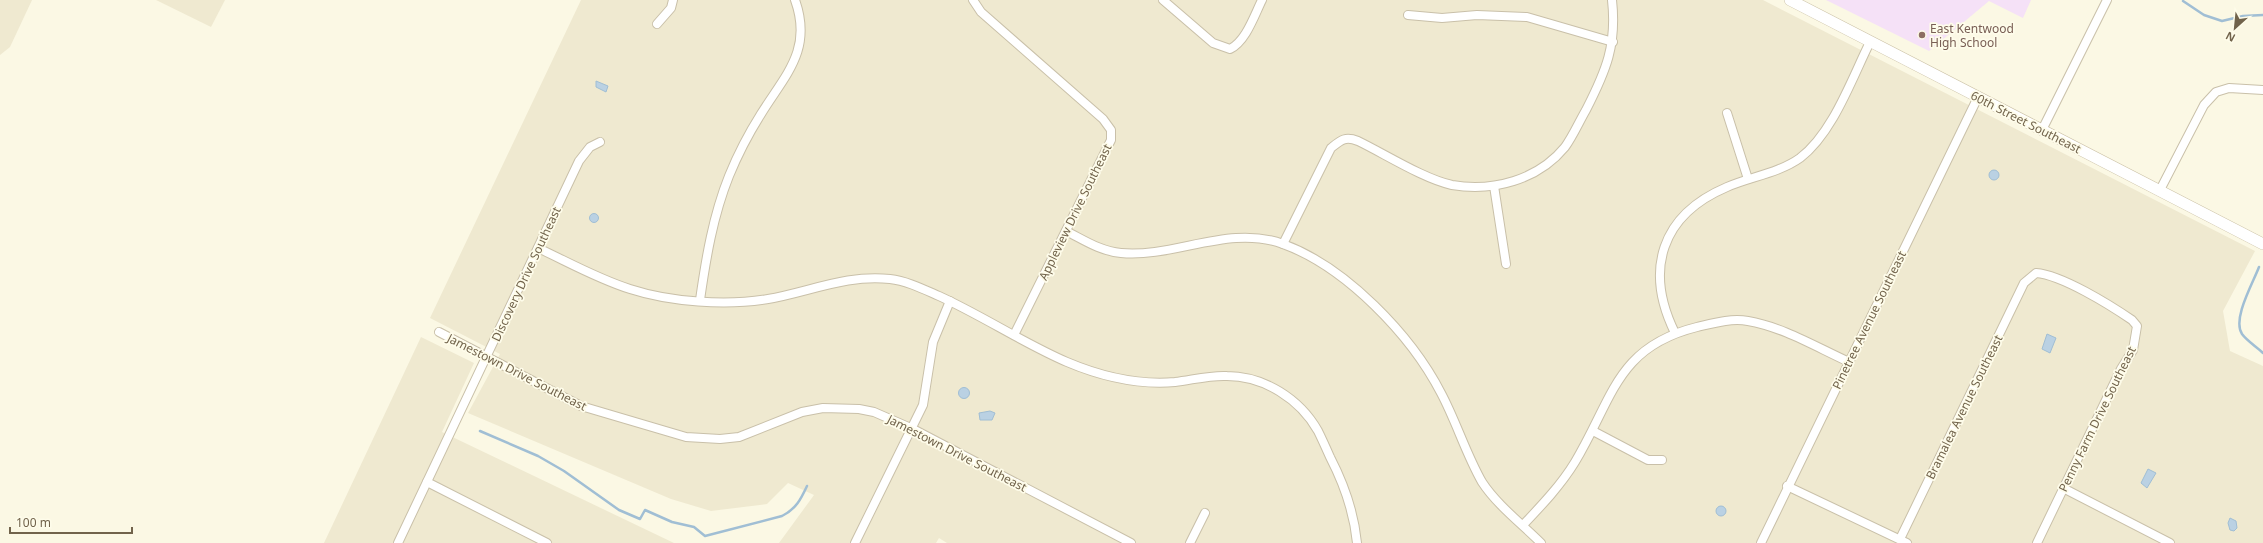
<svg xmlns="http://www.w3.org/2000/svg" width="2263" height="543" font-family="'Noto Sans',sans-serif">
	<rect width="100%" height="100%" fill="#fbf8e4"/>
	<g fill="#efe9d0">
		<path d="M0,0h32l-22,47 -10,8z"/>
		<path d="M156,0h69l-14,27z"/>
		<path d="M581,0h1182l492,251 -32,60 7,40 33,15v177h-1316l-8,-5 -3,5h-157l35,-48 -26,-12 -21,21 -56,7 -40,-12 -203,-86 32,-59 -70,-36z"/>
		<path d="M421,337l53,26 -32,69 232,111h-350z"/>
	</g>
	<path fill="#f5e1f7" d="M1826,0h205l-8,18 -34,-17 -60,50z"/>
	<g fill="#bad1e3" stroke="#a0bed4">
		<path d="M596,81l12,5 -2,6 -10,-5z"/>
		<circle cx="1994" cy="175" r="5"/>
		<circle cx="594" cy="218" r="4.5"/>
		<path d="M2047,334l9,4 -6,15 -8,-4z"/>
		<circle cx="964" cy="393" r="5.5"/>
		<path d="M990,411l5,2 -3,7h-12l-1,-7z"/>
		<path d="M2148,469l8,4 -9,15 -6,-5z"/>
		<circle cx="1721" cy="511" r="5"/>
		<path d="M2230,518l6,3 1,7 -3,3 -4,-1 -2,-7z"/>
	</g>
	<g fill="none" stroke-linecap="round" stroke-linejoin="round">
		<g stroke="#a0bed4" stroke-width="2.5">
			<path d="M2183,1l21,14 18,6 21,-5 20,-1"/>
			<path d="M2259,267c-6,16 -27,52 -17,67 5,7 15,13 21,19"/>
			<path d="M480,431l58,25 26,15 55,39 21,9 5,-9 27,12 22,5 11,9 77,-20c14,-7 19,-17 25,-30"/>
		</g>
		<defs>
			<g id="street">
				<path d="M973,0l8,12 122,107 8,11v10l-97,195"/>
				<path d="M1163,0l50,43 17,6c16,-8 24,-33 32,-49"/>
				<path d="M1408,15l34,3 35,-3 50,2 86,25"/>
				<path d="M657,24l14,-16 2,-8"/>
				<path d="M1727,113l21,66"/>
				<path d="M2042,130l65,-130"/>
				<path d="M1494,186l12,78"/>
				<path d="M2160,190l44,-85 12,-13 13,-4 34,2"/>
				<path d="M1066,231c18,9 34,20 55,22 54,5 108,-29 162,-9 63,23 128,91 158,149 15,28 25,61 41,89 15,23 40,42 59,61"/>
				<path d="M1283,244l48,-96c10,-8 14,-12 27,-7 27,13 66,38 94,44 41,7 86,-5 113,-38 8,-11 14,-25 21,-37 20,-39 31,-65 26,-110"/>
				<path d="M538,248c30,14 60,31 92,41 40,13 96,17 138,10 41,-7 79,-25 122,-20 17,2 33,10 49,17 44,20 84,47 128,66 33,14 72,23 108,20 17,-2 35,-7 52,-6 37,0 73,23 91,55 4,8 8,17 12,26 14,27 24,55 27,86"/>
				<path d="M700,300c6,-42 13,-84 29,-124 9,-22 20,-43 32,-62 24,-39 52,-64 34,-114"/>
				<path d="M439,332l142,74 105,31 34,2 19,-2 63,-25 21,-4 36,1 15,3 39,17 218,114"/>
				<path d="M1675,333c-31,-63 -14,-118 52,-146 23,-10 52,-14 73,-29 33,-25 52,-80 70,-116"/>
				<path d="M1593,431l55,29h14"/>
				<path d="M427,482l120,61"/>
				<path d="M1787,486l120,57"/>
				<path d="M2063,488l107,55"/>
				<path d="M1523,525c19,-20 38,-40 52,-63 38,-63 41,-115 122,-135 17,-4 34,-9 51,-6 35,6 68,26 101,41"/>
				<path d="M1900,539l124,-256 12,-10c26,2 74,32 96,47l5,6 -4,24 -12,19 -84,174"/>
				<path d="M398,543l181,-382 11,-14 10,-5"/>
				<path d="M855,543l68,-138 10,-63 17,-41"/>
				<path d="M1190,543l15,-30"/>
				<path d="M1761,543l217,-446"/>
			</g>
			<path id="secondary" d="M1790,0l473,244"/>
		</defs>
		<use href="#street" stroke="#c9c0a9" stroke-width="10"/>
		<use href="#secondary" stroke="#cbc1a6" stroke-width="12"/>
		<use href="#street" stroke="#fff" stroke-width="8"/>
		<use href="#secondary" stroke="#fff" stroke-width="11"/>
	</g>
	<circle fill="#8d6e63" stroke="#fefcea" stroke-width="1.5" cx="1922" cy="35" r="4"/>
	<g text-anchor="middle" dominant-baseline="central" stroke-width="3.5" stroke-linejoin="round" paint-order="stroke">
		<g font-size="12" fill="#785e54" stroke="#fefcea" text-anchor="start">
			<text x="1930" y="28">East Kentwood<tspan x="1930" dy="14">High School</tspan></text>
		</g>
		<g font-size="12" fill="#71634b" stroke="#fefcea">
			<text transform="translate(2026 122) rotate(27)">60th Street Southeast</text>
			<text transform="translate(1075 212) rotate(-64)">Appleview Drive Southeast</text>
			<text transform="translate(526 274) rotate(-65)">Discovery Drive Southeast</text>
			<text transform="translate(1869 320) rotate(-64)">Pinetree Avenue Southeast</text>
			<text transform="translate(517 372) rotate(27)">Jamestown Drive Southeast</text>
			<text transform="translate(1964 407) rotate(-64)">Bramalea Avenue Southeast</text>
			<text transform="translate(2097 419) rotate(-64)">Penny Farm Drive Southeast</text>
			<text transform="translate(957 453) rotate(27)">Jamestown Drive Southeast</text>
		</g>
	</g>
	<g transform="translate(2235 28) rotate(207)" stroke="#fefcea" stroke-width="3" paint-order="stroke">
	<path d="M0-3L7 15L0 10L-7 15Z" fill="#71634b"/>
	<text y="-6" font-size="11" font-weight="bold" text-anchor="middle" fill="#71634b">N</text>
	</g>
	<path d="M10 527v6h122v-6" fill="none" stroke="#71634b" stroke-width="2"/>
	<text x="16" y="527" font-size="12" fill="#71634b" stroke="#fefcea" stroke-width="3" paint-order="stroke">100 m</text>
</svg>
